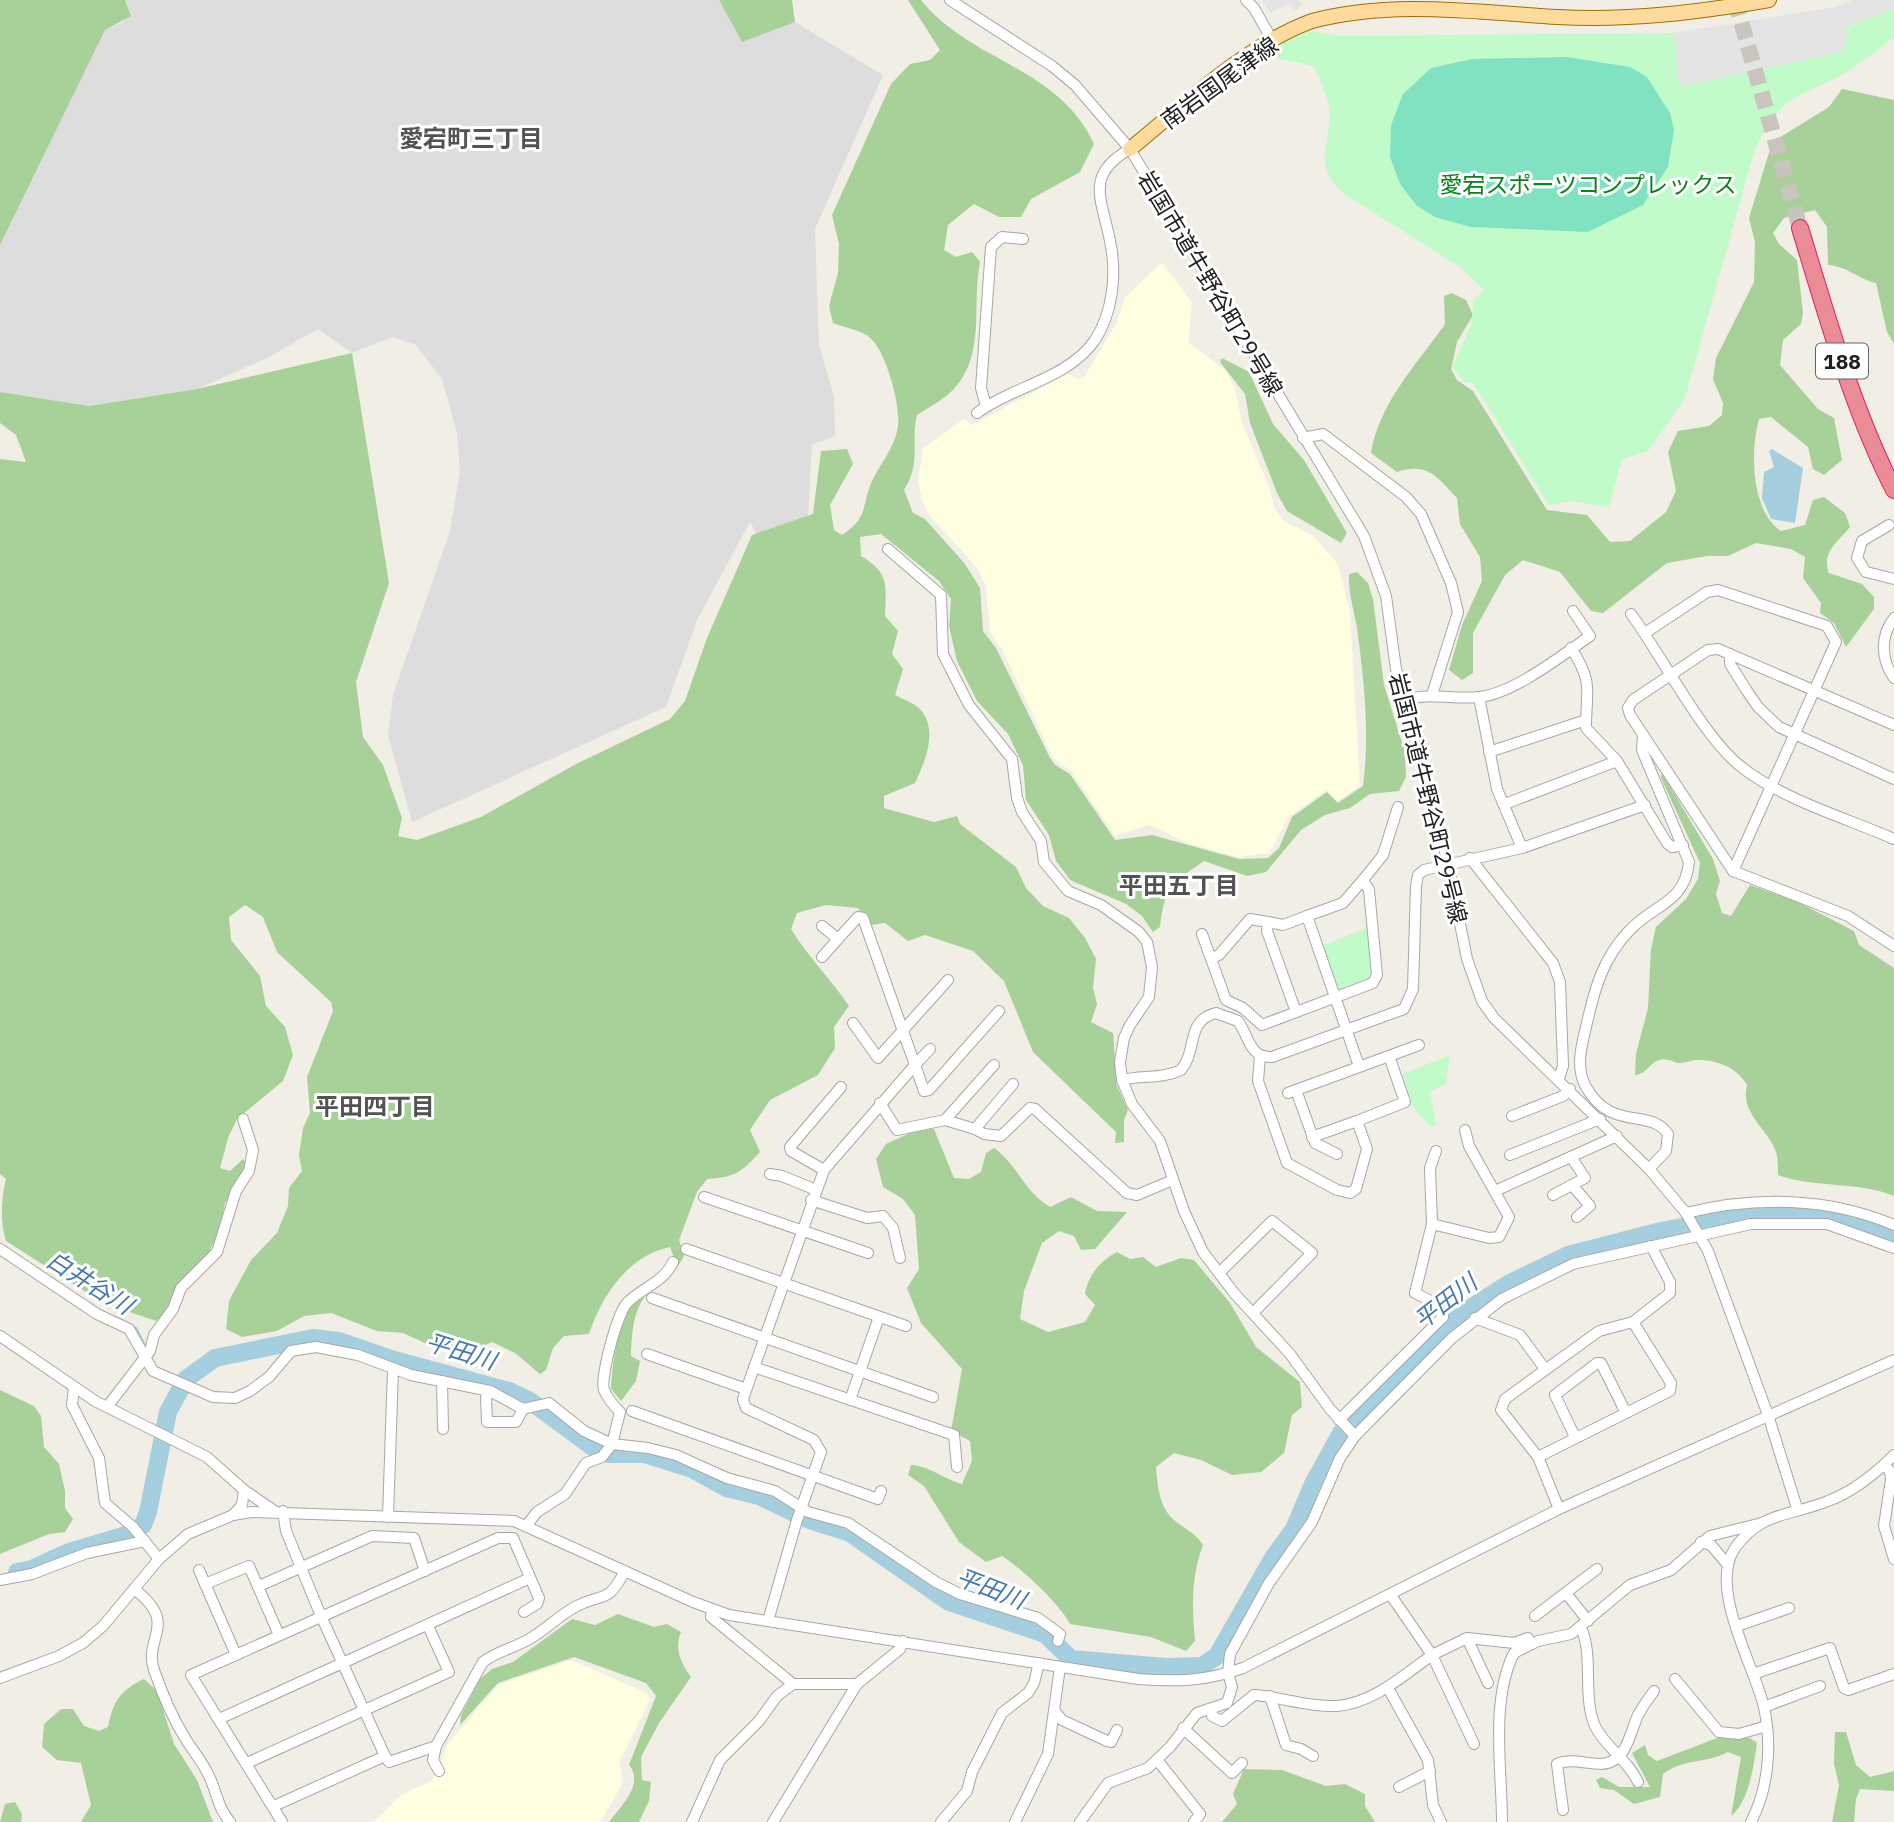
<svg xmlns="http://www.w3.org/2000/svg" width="1894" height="1822" font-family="'IBM Plex Sans','Noto Sans JP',sans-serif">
	<rect width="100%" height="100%" fill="#f1eee6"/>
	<path fill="#dedddd" d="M125,0h594l23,41 53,-19 88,53 -68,154 4,116 15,51 1,40 -23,9 -6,107 -36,6 -20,-36 -53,98 -31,87 -254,115 -24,-87 5,-40 57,-164 10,-60 -3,-38 -15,-54 -26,-34 -24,-8 -40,16 -34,-24 -49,28 -72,32 -108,17 -89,-14v-147l105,-215 19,-8 4,-17z"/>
	<g fill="#fdffe0">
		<path d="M1160,264h4l28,39 -4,39 38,29 9,17 6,32 30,72 3,15 10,14 30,15 24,28 12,49 10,172 -23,17 -11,-12 -38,27 -18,36 -33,4 -47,-13 -41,-19 -34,11 -43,-64 -19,-14 -50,-107 -13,-19 -4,-47 -9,-17 -47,-52 -7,-13 -5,-21 5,-34 41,-29 8,6 96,-51 11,5 5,-2 32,-53 9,-27z"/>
		<path d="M571,1660l76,33 3,7 -30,61 2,24 -22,37h-226l27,-27 32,-15 15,-36 50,-59z"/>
	</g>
	<g fill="#a7d199">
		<path d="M0,0h125l6,16 -26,14 -105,215z"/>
		<path d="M719,0h73l3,22 -53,20z"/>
		<path d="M908,0h13c51,63 137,66 173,144l-14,28 -49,27 -10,18h-22l-25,-13 -26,21 -4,25 12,7 16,-5 8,10c-9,45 7,91 -27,128 -10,10 -24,17 -36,25 -7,29 5,46 -13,75l9,23 12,6 40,45 15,24 3,43 13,17 54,110 5,7 15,9 45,66 37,-5 87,24 29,-1 11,-10 13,-31 35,-25 11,11 25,-17c7,-52 1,-107 -6,-158 -3,-18 -9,-35 -8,-54l8,-2 11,11 5,16 11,86 21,67 1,25 -7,14 -29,3 -20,14 -25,7 -24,15 -35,42 -19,4 -43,-15c-33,23 -39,25 -44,66l-7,5 -11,-16 -16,-12 -56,-24 -14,-19 -7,-26 -23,-35 -3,-35 -15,-31 -31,-33 -20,-40 -8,-35 2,-27 -12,-18 -58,-47 -21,3 1,19c29,17 25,30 24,60l13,15 -6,23 11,15 -8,26c7,4 19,8 25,14 19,21 5,53 -5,74l-31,13v12l50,14 23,-6 3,8 56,43 10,21 17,18 26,12 16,20 11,21 -3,29 4,16 -6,18 22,11 4,53 11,24 -4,10v22l-9,1 1,-11 -83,-80 -29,-71 -31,-30 -48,-16 -17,6 -23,-18 -14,2 -13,-17 -32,-3 -29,8 -6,16c17,28 40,50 58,77l-15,21 1,21 -17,27 -48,25 -20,30 10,22c-19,21 -25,25 -53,27l-10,13 -18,48 5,16c-8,16 -18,20 -31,31 -20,19 -21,43 -22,69l9,5 -4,20 -15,20 -10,-12c1,-23 6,-61 18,-80 11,-17 32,-32 47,-46l-6,-16c-42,9 -68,48 -81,87l-25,2 -11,12 -7,22 -6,4 -25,-21 -23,-11 -25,12 -29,-5 -35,-16 -26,-2 -46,-18 -27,3 -27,15 -35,6 -16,-8 3,-28 22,-41 26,-27 11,-27 1,-18 13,-17 -3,-16 4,-27 7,-15 -3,-36 26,-66 -2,-9 -54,-50 -14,-35 -18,-12 -16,12 2,23 29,36 6,30 19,21 8,28 -10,26 -46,38 -9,19 -8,30 10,3 13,-12 7,8 -25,36 -6,29 -11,22 -23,23 -20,37 -9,7 -53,-18 -97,-62c-6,-19 -5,-41 0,-62l-6,-5v-715l26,3 -10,-27 -16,-12v-31l89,14 108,-17 155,-36 37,230 -33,99 7,55 20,28 19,53 -4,18 19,4 64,-23 97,-54 92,-44 15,-18 22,-63 45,-103 61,-21 8,-63 26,-2 6,15 -23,41 4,25 8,5c27,-18 19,-28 30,-54 8,-17 23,-34 26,-54 3,-21 -12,-78 -30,-91 -9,-6 -25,-9 -35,-13l-4,-17 9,-33 1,-29 -7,-29 59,-131 19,-20 20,-4 10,-10z"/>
		<path d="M1842,89l52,11v244l-7,-12 -11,-49c-18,-4 -29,-17 -48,-18l-1,-38 -12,-17 -31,8 -11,15 6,11 18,16 6,53 -2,11 -18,16 -3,25 38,44 16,9 8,42 -18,15 -11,-6 -5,-22 -37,-30 -12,2c-9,32 -8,92 22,112l24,-6 8,-25 11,-3 21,16 5,14c-12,15 -29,25 -21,46l33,11 12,13v12l-28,38 -12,-24 -14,-10 1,-10 -18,-25 2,-21 -14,-8 -35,-6 -28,13h-21l-40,7 -64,50 -12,-2 -31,-39 -37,-12 -18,15 -32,58v40l-11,7 -13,-10 13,-45 20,-44 -2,-24 -20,-33 -3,-26c-20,-21 -29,-36 -60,-26l-26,-19c8,-50 46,-89 74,-129l-1,-28 8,-3 14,7 7,15 -16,27 -6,27 6,11 16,11 74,119 40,5 23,27 20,-1 36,-29 10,-21 -8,-39 10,-21 31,-5 13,-11 1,-12 -10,-24 3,-21 38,-76 1,-40 -6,-24 22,-72 11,-10 47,-29z"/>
		<path d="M1222,358l27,14 24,52 31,36 43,73 -6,10 -54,-32 -10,-18 -27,-70 -5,-29 -25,-32z"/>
		<path d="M1662,773l51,86 7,22 -4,13 6,19 9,3 19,-31 48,17 56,29 5,14 35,23v228c-36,-15 -82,-8 -116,-21 0,-8 0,-17 -2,-23 -9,-25 -36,-38 -29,-67 -10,-18 -31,-26 -52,-25 -5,1 -11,3 -17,3 -8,-2 -12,-6 -21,-2 -9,4 -11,13 -22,14l1,-21 12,-46 3,-59 5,-22 30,-28 12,-20 2,-16 -39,-85z"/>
		<path d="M923,1127l11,2 20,49 15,1 12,-7 5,-19 8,-5c24,17 30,44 56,59l21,-10 26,14 30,1 -32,37 -14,1 -7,-14 -15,-5 -17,12 -18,48 -4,28 28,13 37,-10 10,-17 -10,-11c3,-19 15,-33 32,-42l13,7 13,-2 13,10 25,-9 13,2 36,43 26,44 44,35 2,25 -10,8 -8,38 -23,19 -29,3 -31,-15 -27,-7 -18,14c2,21 3,43 22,56 10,8 18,11 25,22 -12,31 -11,63 -8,96l-9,10 -35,-14 -81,-13c-11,-21 -48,-55 -68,-68l-16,6 -27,-20 -35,-56 -16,-11 3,-10c19,1 32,14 51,19l10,-23 -2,-20 -19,-10 11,-62 -41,-46 -14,-35 12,-19 -4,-54 -12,-16 -20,-12 -7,-28 10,-15z"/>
		<path d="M0,1390l34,16 7,10 3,31 15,17 6,27v17l8,11 -8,13 -16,2 -49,20z"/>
		<path d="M618,1614l36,13 13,-3 14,8c-7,17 0,31 10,45l-32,46 -18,34 1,23 9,2 -2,19 -10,21h-30c11,-15 36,-38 20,-57l27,-69 -10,-13 -72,-26 -76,26 -38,42 1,-10 19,-36 12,-10 21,-7 59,-43 23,6z"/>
		<path d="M144,1679l13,12 17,53 23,36 16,42h-132l10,-17 -10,-42 -24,-3 -15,-13 2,-23 17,-15h12l11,17 15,5 9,-4c5,-25 12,-37 36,-48z"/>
		<path d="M1835,1732h11l10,33 14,12 24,-6v20l-34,-2 -4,10 -2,23h-22l7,-37 -5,-21z"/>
		<path d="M1717,1738h33l7,5c-3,22 -8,59 -26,73l10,-59 -13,-5c-22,12 -44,6 -65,22l-3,23 -26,7 -20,-14 -14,-2 -4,-8 6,-3 17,10h31l-18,-34 13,-8 3,10 9,6z"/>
		<path d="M1244,1769l38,1 44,16 19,-2 20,10v12l10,16h-153l15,-18 -4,-10z"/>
		<path d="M15,1802l7,12 -1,8h-21l5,-18z"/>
	</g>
	<g fill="#c2fbca">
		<path d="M1853,0h41v37c-15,11 -29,23 -44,33 -51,30 -69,20 -96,82l-69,246 -37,53 -26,8 -13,48 -39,-6 -21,4 -76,-122 -9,-1 -12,-15 19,-41 3,-27 10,-9 -24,-23 -117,-74c-33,-31 -10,-48 -14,-85 -2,-14 -10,-29 -15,-42l-37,-8 1,-13 32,-14 31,5 333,-3 162,-26z"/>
		<path d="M1367,928l6,48 -3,5 -29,10 -7,-6 -12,-39z"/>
		<path d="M1450,1055l-4,29 -16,7 6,35h-6l-17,-19 -10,-33z"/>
	</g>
	<path fill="#81e2c2" d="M1567,57l63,10 17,10 23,36 4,17 -6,37 -25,38 -55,27 -117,-5 -36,-10 -18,-11 -17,-22 -10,-27 1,-32 12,-31 28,-26 41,-9z"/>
	<g fill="#e4e4e4">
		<path d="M1262,0h37l3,6 -8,4 -4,-6 -20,9z"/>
		<path d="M1853,0h41v9l-49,19 3,9 -7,15 -162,35 -5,-54 162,-26z"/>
	</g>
	<path fill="#a5cfdf" d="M1772,449l31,19 -8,55 -24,-4 -9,-21 2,-26 10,-5 -5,-16z"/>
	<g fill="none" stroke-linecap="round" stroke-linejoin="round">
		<path stroke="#a5cfdf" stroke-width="2.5" d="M116,1317l20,11 10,20"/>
		<path stroke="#a5cfdf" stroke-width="18" d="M17,1572l15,-3 37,-17 63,-19 11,-8 5,-13 20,-100 18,-33 29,-21 98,-20 26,3 52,18 118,32 21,10 64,47 15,6h35l48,15 34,19 33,8 50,24 41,13 99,69 96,32 26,25 95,8 36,-1 15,-10 56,-98 21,-29 19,-45 28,-51 97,-100 22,-18 48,-31 60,-29 93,-24 85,-16 38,-3 53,3 57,23"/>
		<path stroke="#c7c5be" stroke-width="16" stroke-dasharray="16 8" stroke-linecap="butt" d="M1735,0l65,228"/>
		<defs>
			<g id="minor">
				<path d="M950,0l102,66 23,19 55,64 234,387 22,60 10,73 52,194 19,96 15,42 12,17 155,151 37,44 22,38 60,164 29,93"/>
				<path d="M1246,0l8,8 18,32"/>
				<path d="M986,406l-5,-18 10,-141 11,-10 21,2"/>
				<path d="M977,413c36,-27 91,-34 118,-73 18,-28 22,-67 15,-99 -8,-42 -26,-66 20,-92"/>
				<path d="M1303,438l20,-4 83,63 15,17 30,69 7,29 -26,83"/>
				<path d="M1889,525l-27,16 -5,17 9,14 28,7"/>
				<path d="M888,549l53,46 2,59 26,51 43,54 5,39 5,14 19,29 3,21 24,29 33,14 38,27 8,10 5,25 -3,30 -19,28 -6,13 -4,24 2,18 10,24 28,37 24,70 19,41 31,41 56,61 40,55 25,27"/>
				<path d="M1631,614c31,42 74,127 113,155 41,31 102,49 150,70"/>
				<path d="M1894,618c-14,18 -13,42 0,60"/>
				<path d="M1645,633l62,-41 11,-2 109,36 9,16 -103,229"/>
				<path d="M1571,648c23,35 15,42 15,80l31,33 50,82 5,4 11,-2"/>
				<path d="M1730,654v10l17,27 11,16 21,20 115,52"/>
				<path d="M1479,697l18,92 25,59"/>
				<path d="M1404,700c25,-8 50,0 76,-3 34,-4 81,-41 110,-61l-17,-25"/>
				<path d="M1894,725l-176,-76 -10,1 -75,50 -5,8 2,7 103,156 115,45 46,30"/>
				<path d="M1643,735l-1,15 47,112c-4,42 -36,42 -60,69 -27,28 -35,60 -43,96 -5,20 -10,40 -1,58 25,48 65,22 83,49l-2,17 -17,18"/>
				<path d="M1489,752l97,-32"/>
				<path d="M1505,804l112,-43"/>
				<path d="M1470,858l83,105 7,19 3,84 -4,12"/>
				<path d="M1268,922l15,3 24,-9"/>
				<path d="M822,926l16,13 -16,18"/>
				<path d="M1202,934l24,66 17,8 19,17 111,-42 4,-8 -8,-85 -6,-10"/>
				<path d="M1212,958l7,-3 31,-36 18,3 -1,9 29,81"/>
				<path d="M853,1023l25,35 70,-78"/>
				<path d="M930,1049l-15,16 9,26 5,-1 70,-79"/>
				<path d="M1260,1056l-2,25 29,82 50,27 13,3 6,-4 11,-40 -10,-28 -45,16"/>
				<path d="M1359,1066l-52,-150 36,-13 20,-23 20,-25 15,-48"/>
				<path d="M1122,1080c20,-5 41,-1 59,-10 17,-20 4,-49 35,-57l22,8c11,15 11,37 34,36l132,-48 9,-20 3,-103 2,-11 6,-5 98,-22 123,-43"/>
				<path d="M1296,1090l19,53 22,11"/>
				<path d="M1288,1093l131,-48"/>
				<path d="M880,1103l17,27 48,-10 30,9 38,-45"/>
				<path d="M1512,1116l51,-20 7,-7"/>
				<path d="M945,1120l49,-55"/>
				<path d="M1357,1121l48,-19 -16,-46"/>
				<path d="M975,1129l9,5 17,2 29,-28 5,1 92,84 10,2 36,-15"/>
				<path d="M1510,1155l90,-36"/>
				<path d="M824,1170l-33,-19 -1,-4 51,-60"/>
				<path d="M770,1174l12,2 32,13"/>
				<path d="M1572,1185l18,21 -13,11"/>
				<path d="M1495,1191l122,-55"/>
				<path d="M1553,1195l32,-17 -14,-21"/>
				<path d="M704,1197l164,56"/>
				<path d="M811,1200l56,18 16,-2 10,12 7,30"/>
				<path d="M1686,1213c69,-17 142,-16 208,12"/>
				<path d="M1432,1224l57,14 10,-1 10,-20 -40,-71 -4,-16"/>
				<path d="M0,1249l97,65 32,15 24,42 60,26 22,1 15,-7 19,-14 22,-26 25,-4 42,8 53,20 79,16 33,18 26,-6 35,28 28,13 36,4 28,7 51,23 48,13 33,21 40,11 88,59 24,12 78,24 22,16 -2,7"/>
				<path d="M686,1249l220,77"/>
				<path d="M1219,1273l53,-52 40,32 -59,60"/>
				<path d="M652,1298l281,99"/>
				<path d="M1475,1318l45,17 25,34"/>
				<path d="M0,1336l95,65 112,56 37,33"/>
				<path d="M647,1354l99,35"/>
				<path d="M754,1367l200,68 3,32"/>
				<path d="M442,1381l1,48"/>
				<path d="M74,1388l-2,17 27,53 6,45 28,24 26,32"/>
				<path d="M490,1391l-4,6 1,25h29l7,-13"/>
				<path d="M850,1400l29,-83"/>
				<path d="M107,1407l43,-56 4,-16 19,-26 8,-21 36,-36 19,-61 13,-20 4,-21 -10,-31"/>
				<path d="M632,1411l246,88 3,-8"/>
				<path d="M1339,1420l104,-103 -8,-14 -20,-10 17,-69 -2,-56 6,-17"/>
				<path d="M1575,1437l-20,-42 42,-32h4l25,50"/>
				<path d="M1538,1457l132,-66 1,-8 -38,-61"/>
				<path d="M1884,1465l6,6 1,8 -7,47 10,33"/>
				<path d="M1559,1509l-21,-52 -37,-47 4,-11 94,-68 34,-9 37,-29v-11l-19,-36"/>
				<path d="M283,1511l3,20 35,85 64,140 4,6 47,-16"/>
				<path d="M233,1515l9,-10 2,-15 32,22"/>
				<path d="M388,1517l5,-148"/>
				<path d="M527,1525l10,-13 28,-18 21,-31 16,-6 10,-13 8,-32c-6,-6 -13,-15 -16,-22 -4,-13 14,-80 24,-88 14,-14 37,-21 45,-40"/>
				<path d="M1701,1542l10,3 17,20"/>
				<path d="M199,1570l37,85"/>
				<path d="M0,1580l32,-6 55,-21 58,-12"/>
				<path d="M205,1584l44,-18 30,69"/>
				<path d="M259,1586l113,-50 42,2 11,33"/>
				<path d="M134,1589c46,35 9,48 20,81 8,23 18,47 31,68 7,12 17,23 23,36 9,17 9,33 22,48"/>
				<path d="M1566,1593l22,28"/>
				<path d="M1390,1594l42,61 35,-17 47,5 14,-5"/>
				<path d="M712,1610l-1,7 82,67"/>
				<path d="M1535,1616l62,-47"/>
				<path d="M768,1621l29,-101 24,-68 -7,-12 -68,-32 -3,-9 81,-229 91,-105 -52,-147 -5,-1 -20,22"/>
				<path d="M1737,1626l52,-18"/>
				<path d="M1581,1628c13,27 1,68 14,98 10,21 33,34 43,56"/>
				<path d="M1467,1638l21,45"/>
				<path d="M1753,1674l77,-26 14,40 4,2 46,-16"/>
				<path d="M0,1678l59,-22 24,-13 20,-17 56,-67 29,-25 45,-19 18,-3 263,9 179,81 36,13 409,64c38,3 69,2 105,-11l316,-159 335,-149"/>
				<path d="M1675,1679l44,53 20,2 28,-8"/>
				<path d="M1388,1688l40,72 5,45 8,17"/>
				<path d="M1270,1696l16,49 15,4 12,7"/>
				<path d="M1764,1707l56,-21"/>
				<path d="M1211,1709l1,7 10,5 32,-26c27,2 54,12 82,11 36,-2 68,-31 96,-51l42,89"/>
				<path d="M1054,1710l8,10 45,21 4,1 6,-12"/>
				<path d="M219,1719l311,-141"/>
				<path d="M1183,1728l49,45 10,-10"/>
				<path d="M1158,1761l42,53 -6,8"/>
				<path d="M247,1763l202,-91 -21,-46"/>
				<path d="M439,1771l-6,-11 3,-14 47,-84c14,-11 32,-14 48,-24 15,-9 29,-23 44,-31 30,-16 31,-1 50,-36"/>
				<path d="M1399,1787l31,-16"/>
				<path d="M274,1806l111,-50"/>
				<path d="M1563,1810l-6,-46c14,-6 29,0 44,0 26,-1 29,-32 37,-49 5,-9 10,-16 16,-24"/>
				<path d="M282,1822l-91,-147 307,-137h15l26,60 -2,6 -13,8"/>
				<path d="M692,1822l28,-62 39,-39 18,-25 16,-12h64"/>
				<path d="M773,1822l84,-138 43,-35 3,-8"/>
				<path d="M941,1822l26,-31 5,-19 30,-59 26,-20 6,-10 5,-20"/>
				<path d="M1015,1822l33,-68 12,-87"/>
				<path d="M1080,1822l28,-39 40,-15 22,-21 27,-34 30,-10 5,-16 -4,-14 2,-19 39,-71 43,-61 28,-64 15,-22 97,-98 50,-39 71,-35 178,-40h76l67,24"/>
				<path d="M1502,1822c0,-52 -12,-121 12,-169l24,-12 33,-7 59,-49 41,-15 39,-34 52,-13"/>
				<path d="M1751,1822c18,-35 21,-77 13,-115 -10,-42 -56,-119 -29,-159 26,-37 57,-32 93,-47 24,-9 48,-28 66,-46"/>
			</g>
			<path id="major" d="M1130,149c54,-44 116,-104 182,-128 81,-21 162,-9 246,-4 71,4 142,-5 211,-17"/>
			<path id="highway" d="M1800,228c27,88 52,180 94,262"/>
		</defs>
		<use href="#minor" stroke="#a7a7a7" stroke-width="12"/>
		<use href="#major" stroke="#9b7000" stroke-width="16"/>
		<use href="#highway" stroke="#e12058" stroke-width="18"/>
		<use href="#minor" stroke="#fff" stroke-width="10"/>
		<use href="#major" stroke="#ffda9d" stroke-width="14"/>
		<use href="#highway" stroke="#ea8b98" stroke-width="16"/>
	</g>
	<g text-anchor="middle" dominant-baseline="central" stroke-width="6" stroke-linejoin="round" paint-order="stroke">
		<rect fill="#fff" stroke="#636363" stroke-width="2" x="1816" y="343.5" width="52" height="35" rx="5"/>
		<g font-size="21" font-weight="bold" fill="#202020">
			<text x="1842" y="361">188</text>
		</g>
		<g font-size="23" fill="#202020" stroke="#fff">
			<text transform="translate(1219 82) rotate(-36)">南岩国尾津線</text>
			<text transform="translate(1211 283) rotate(59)">岩国市道牛野谷町29号線</text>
			<text transform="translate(1429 798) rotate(76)">岩国市道牛野谷町29号線</text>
		</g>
		<g font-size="23" fill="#088319" stroke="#fff">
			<text x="1588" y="184">愛宕スポーツコンプレックス</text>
		</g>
		<g font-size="24" font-weight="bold" fill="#535353" stroke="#fff">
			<text x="471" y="138">愛宕町三丁目</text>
			<text x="1179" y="885">平田五丁目</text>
			<text x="375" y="1106">平田四丁目</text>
		</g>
		<g font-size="24" font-style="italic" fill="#4878b3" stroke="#fff">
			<text transform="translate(90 1282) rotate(32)">白井谷川</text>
			<text transform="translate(1445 1301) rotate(-38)">平田川</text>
			<text transform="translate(461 1351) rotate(17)">平田川</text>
			<text transform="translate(991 1588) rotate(21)">平田川</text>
		</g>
	</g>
</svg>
